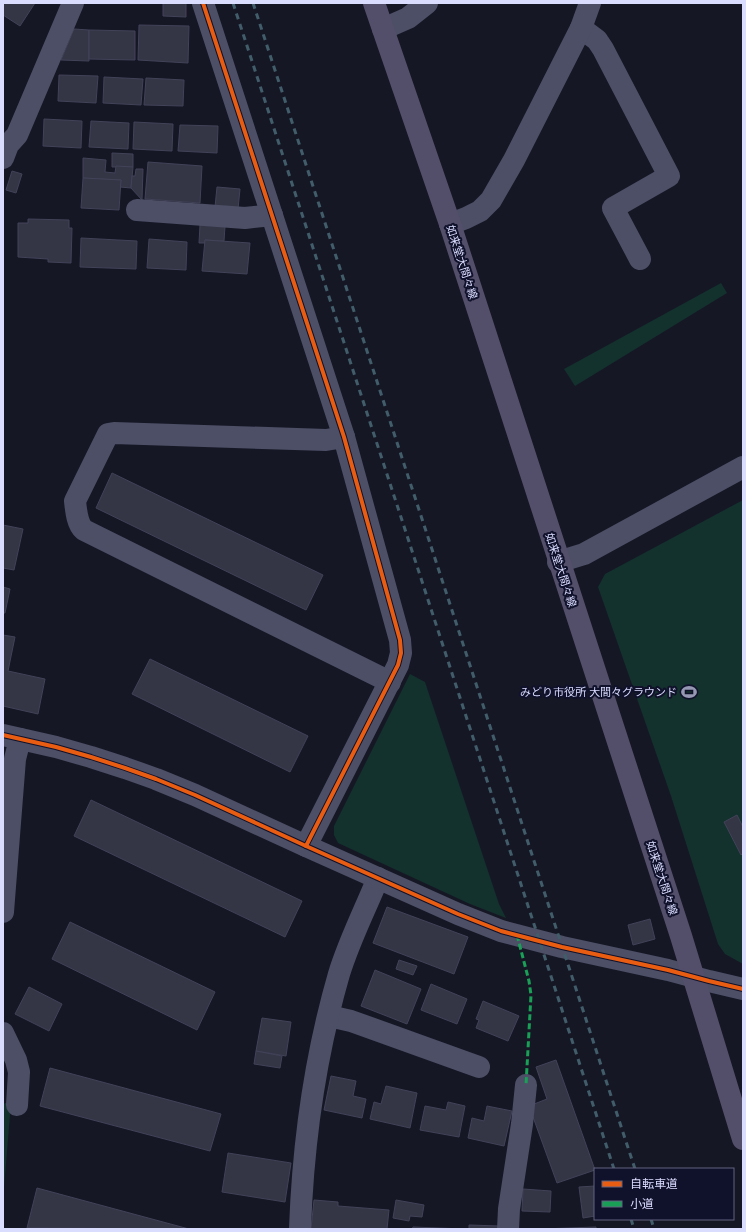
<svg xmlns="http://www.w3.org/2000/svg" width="746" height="1232" font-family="Quicksand,'Noto Sans JP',sans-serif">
	<rect width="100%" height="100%" fill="#161725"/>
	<g fill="#13312d">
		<path d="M721,283l6,10 -152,93 -11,-17z"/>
		<path d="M743,500v464l-18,-10 -7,-10 -47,-148 -73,-209 7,-13z"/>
		<path d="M410,674l15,8 74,222 7,14 -36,-14 -132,-61 -4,-8v-9z"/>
		<path d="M5,1103h6l-8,97v-95z"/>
	</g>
	<g fill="#343646" stroke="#424258">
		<path d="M3,3h32l-15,23 -17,-11z"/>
		<path d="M163,3h23v14l-23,-1z"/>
		<path d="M139,25l50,1 -1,37 -50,-3z"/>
		<path d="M74,29l15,1v31l-28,-1z"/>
		<path d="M89,30l46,1v29l-46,-1z"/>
		<path d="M59,75l39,1 -2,27 -38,-2z"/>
		<path d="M104,77l39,2 -2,26 -38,-2z"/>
		<path d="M146,78l38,2 -1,26 -39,-1z"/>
		<path d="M44,119l38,2 -1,27 -38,-2z"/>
		<path d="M91,121l38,2 -1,26 -39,-2z"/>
		<path d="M134,122l39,2 -1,27 -39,-2z"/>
		<path d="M180,125l38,1 -1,27 -39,-2z"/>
		<path d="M112,153l21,1v13h-21z"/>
		<path d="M83,158l23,2 -1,12 10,1 1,-7 17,1 -2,21 -11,-1 1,-7 -38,-2z"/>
		<path d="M148,162l54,4 -2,37 -55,-4z"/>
		<path d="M136,169h7l-1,31 -11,-12 1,-12h3z"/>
		<path d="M12,171l10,3 -6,19 -10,-3z"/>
		<path d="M83,178l38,2 -2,30 -38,-2z"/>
		<path d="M217,187l23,2 -2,20 -23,-2z"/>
		<path d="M28,219l41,1v8h3l-1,35 -23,-1v-3l-30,-2v-34h10z"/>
		<path d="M200,225l25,1 -1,15 -19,-1v3h-6z"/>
		<path d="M81,238l56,3 -1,28 -56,-2z"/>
		<path d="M149,239l38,3 -1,28 -39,-2z"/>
		<path d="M205,240l45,3 -3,31 -45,-3z"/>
		<path d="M112,473l211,102 -17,35 -210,-102z"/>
		<path d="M3,525l20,4 -9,41 -11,-2z"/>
		<path d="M3,587l7,2 -5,24h-2z"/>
		<path d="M3,635l12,2 -7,34 37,8 -7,35 -35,-8z"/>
		<path d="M150,659l158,77 -18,36 -158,-78z"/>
		<path d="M91,800l211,101 -17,36 -211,-101z"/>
		<path d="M737,815l6,12v26l-2,2 -17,-33z"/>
		<path d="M387,907l81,30 -14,37 -81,-31z"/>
		<path d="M650,919l5,20 -22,6 -5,-20z"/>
		<path d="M70,922l145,70 -18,38 -145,-71z"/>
		<path d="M399,960l18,6 -4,9 -17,-6z"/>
		<path d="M375,970l46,19 -14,35 -46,-18z"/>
		<path d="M431,984l36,15 -10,25 -36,-14z"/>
		<path d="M29,987l33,17 -13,27 -34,-17z"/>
		<path d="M483,1001l36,15 -11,25 -32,-13 3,-8 -3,-1z"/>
		<path d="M262,1018l29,4 -5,34 -30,-5z"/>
		<path d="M256,1051l26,5 -2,12 -26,-4z"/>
		<path d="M556,1060l39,110 -38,13 -28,-77 18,-7 -11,-32z"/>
		<path d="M50,1068l171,46 -11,37 -170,-45z"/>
		<path d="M331,1076l25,5 -3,15 13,3 -4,19 -38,-8z"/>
		<path d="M386,1086l31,7 -7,35 -40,-9 4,-17 7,2z"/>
		<path d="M448,1102l17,4 -6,31 -39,-7 5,-24 21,4z"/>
		<path d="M487,1106l25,5 -8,35 -36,-8 4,-20 12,3z"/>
		<path d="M228,1153l63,10 -6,39 -63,-10z"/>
		<path d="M595,1186v30l-12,2 -4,-31z"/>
		<path d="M37,1188l152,41 -162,-1z"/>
		<path d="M523,1189l28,2 -1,21 -28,-1z"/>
		<path d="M314,1200l24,2v4l51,4 -2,19h-76z"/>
		<path d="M396,1200l28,5 -2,12 -12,-1 -1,5 -16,-3z"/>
		<path d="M469,1225l31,1v3h-31z"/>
		<path d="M413,1227l51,2h-52z"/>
		<path d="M596,1227v2h-55z"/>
	</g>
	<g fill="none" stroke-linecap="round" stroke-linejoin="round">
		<g stroke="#4c4f66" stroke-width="22">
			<path d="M203,3l141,434 56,203 1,13 -3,12 -92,181"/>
			<path d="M581,28l16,12 6,9 66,127 -56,32 27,51"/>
			<path d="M383,29l25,-11 19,-15"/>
			<path d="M3,158l5,-13 9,-10 56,-132"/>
			<path d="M137,210l108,8 27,-3"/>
			<path d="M450,224l16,-6 14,-7 11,-11 23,-40 67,-132 9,-25"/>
			<path d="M344,437l-18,3 -212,-7 -6,1 -33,67c1,9 2,23 9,29l306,152"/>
			<path d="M558,562l26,-8 159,-87"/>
			<path d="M3,735l53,12 35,10 34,11 31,11 39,16 111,51 152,68 43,17 61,16 106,23 41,11 34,8"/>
			<path d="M3,912l12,-153 5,-20"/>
			<path d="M329,1016l22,5 128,46"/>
			<path d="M3,1033l13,27 3,12 -2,33"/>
			<path d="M300,1229c3,-86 15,-172 39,-255 10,-33 26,-64 39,-96"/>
			<path d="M508,1229l1,-20 13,-85 4,-39"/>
		</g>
		<path stroke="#534f6b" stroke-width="22" d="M374,3l76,221 231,712 62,203"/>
		<g stroke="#425d6a" stroke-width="3" stroke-dasharray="6 5" stroke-linecap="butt">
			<path d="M233,3l381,1166"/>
			<path d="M253,3l382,1166"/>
			<path d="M631,1219l3,10"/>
			<path d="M651,1219l3,10"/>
		</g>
		<path stroke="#1a9f57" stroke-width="3" stroke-dasharray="6 3" stroke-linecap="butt" d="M517,935l12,46 2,14 -5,90"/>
		<defs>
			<g id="cycleway">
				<path d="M203,3l141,434 56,203 1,13 -3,12 -92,181"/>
				<path d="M3,735l53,12 35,10 34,11 31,11 39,16 111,51 152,68 43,17 61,16 106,23 41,11 34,8"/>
			</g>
		</defs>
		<use href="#cycleway" stroke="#10112b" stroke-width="6"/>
		<use href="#cycleway" stroke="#e95d12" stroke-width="4"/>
	</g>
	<defs>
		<symbol id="stadium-bare" viewBox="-9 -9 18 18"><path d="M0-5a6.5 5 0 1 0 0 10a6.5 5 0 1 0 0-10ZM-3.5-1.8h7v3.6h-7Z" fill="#9698b3" stroke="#10112b" stroke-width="2.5" paint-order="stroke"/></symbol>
	</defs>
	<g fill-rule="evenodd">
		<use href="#stadium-bare" x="678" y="681" width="22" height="22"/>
	</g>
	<g text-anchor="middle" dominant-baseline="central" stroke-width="4" stroke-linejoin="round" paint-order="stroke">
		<g font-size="11" fill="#dbddff" stroke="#10112b">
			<text transform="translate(462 262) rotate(72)">如来堂大間々線</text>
			<text transform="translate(561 570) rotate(72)">如来堂大間々線</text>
			<text transform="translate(662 878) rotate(72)">如来堂大間々線</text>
		</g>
		<g font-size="11" fill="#dbddff" stroke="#10112b" text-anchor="end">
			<text x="677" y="692">みどり市役所 大間々グラウンド</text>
		</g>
	</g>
	<rect width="746" height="1232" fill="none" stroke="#dbddff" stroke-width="8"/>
	<rect x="594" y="1168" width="140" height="52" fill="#10112b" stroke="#616380"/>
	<rect x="602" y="1181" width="20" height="6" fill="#e95d12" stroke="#616380"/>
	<text x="630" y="1188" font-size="12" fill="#dbddff">自転車道</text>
	<rect x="602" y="1201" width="20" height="6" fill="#1a9f57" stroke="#616380"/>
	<text x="630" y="1208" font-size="12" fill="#dbddff">小道</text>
</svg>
